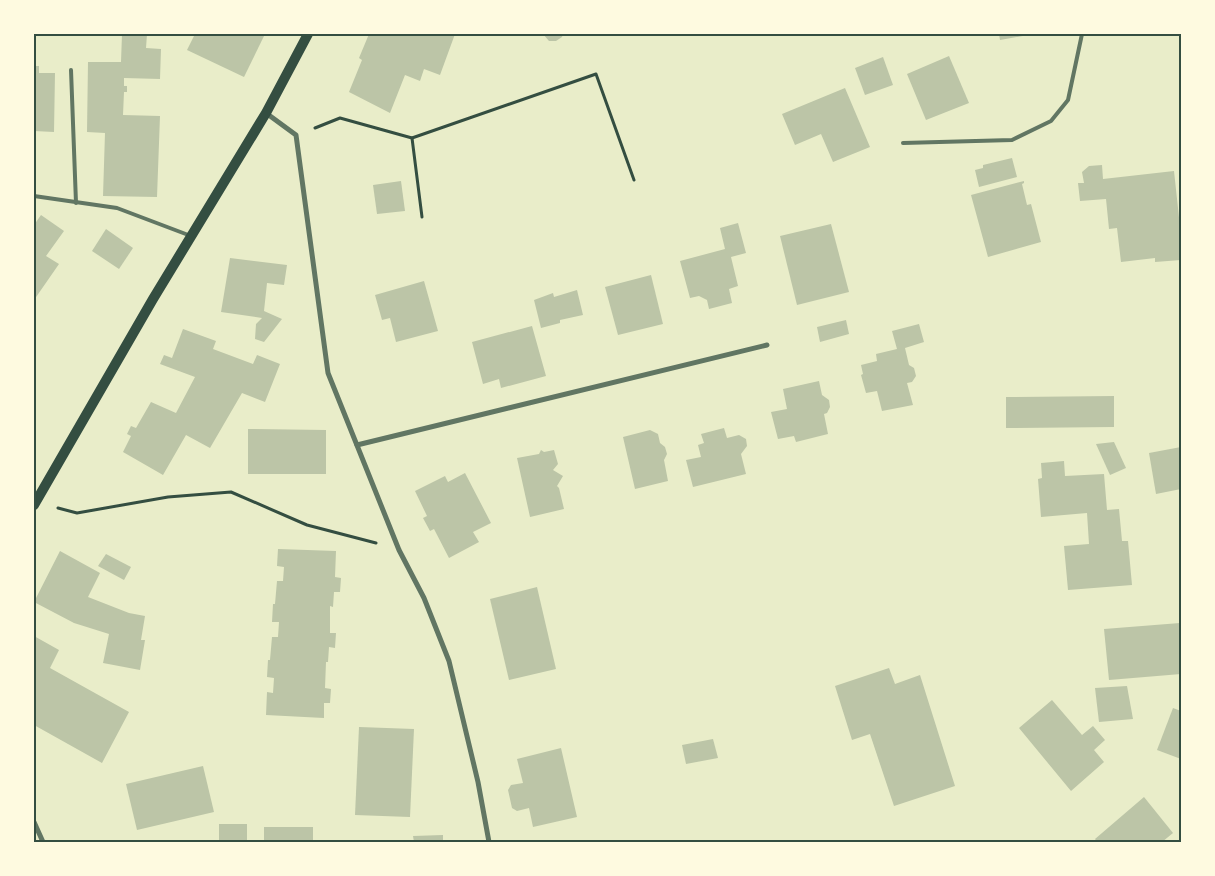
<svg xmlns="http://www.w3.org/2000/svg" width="1215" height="876" font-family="Inter,sans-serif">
	<rect width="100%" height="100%" fill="#e9edc9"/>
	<g fill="#bcc5a7">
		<path d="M122,34h25l-1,14 15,1 -1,30 -36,-1v8h3v6h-3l-1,23 37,1 -3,81 -54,-1 2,-63 -18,-1 1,-70h33z"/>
		<path d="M195,34h70l-21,43 -57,-27z"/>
		<path d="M369,34h86l-15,41 -16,-6 -4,12 -15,-6 -15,38 -41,-21 13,-32 -3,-2z"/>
		<path d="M543,34h20l-1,3 -6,4h-7z"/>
		<path d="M999,34h29v1l-28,5z"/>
		<path d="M949,56l20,47 -43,17 -19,-46z"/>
		<path d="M883,57l10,28 -28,10 -10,-27z"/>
		<path d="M34,66h5v7h16l-1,59 -20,-1z"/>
		<path d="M845,88l25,59 -37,15 -12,-28 -26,11 -13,-31z"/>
		<path d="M1012,158l5,19 -38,10 -4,-17 8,-2v-3z"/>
		<path d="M1102,165l1,14 71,-8 7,65v24l-26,2v-4l-34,4 -4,-34 -8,1 -3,-30 -26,2 -2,-18h6l-2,-11 7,-6z"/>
		<path d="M401,181l4,30 -28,3 -4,-29z"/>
		<path d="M1024,181v2l-2,1 5,21 4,-1 10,38 -53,15 -17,-62z"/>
		<path d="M41,215l23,16 -18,25 13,8 -25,36v-75z"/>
		<path d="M738,223l8,30 -15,4 7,29 -9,3 3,14 -23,6 -2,-9 -8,-4 -9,2 -10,-37 45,-12 -5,-21z"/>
		<path d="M831,224l18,68 -52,13 -17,-69z"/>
		<path d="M106,229l27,19 -14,21 -27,-18z"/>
		<path d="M230,258l57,7 -3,20 -17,-2 -3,28 18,8 -18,23 -9,-3 1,-15 6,-6 -41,-6z"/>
		<path d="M651,275l12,49 -45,11 -13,-48z"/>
		<path d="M424,281l14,50 -42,11 -6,-24 -8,2 -7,-25z"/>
		<path d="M577,290l6,25 -23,5v3l-19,5 -7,-28 19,-7 1,4z"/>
		<path d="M846,320l3,14 -29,8 -3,-15z"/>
		<path d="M919,324l5,18 -19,6 4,17 5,3 2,8 -4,6 -5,1 6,22 -31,6 -5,-20 -11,2 -5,-18 2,-1 -2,-9 16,-4 -1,-7 21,-5 -5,-18z"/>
		<path d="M532,326l14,50 -45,12 -2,-9 -16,5 -11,-42z"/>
		<path d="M183,329l33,12 -3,8 40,15 4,-9 23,9 -15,38 -23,-9 -32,55 -24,-13 -23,40 -40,-23 8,-16 -4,-2 4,-8 5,2 15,-26 25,11 19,-36 -35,-13 4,-9 8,3z"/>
		<path d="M819,381l3,14 7,5 1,7 -3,6 -3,1 4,20 -32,8 -2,-6 -16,3 -7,-27 16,-3 -4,-20z"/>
		<path d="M1114,396v31l-108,1v-31z"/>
		<path d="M724,428l3,10 12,-3 7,4 1,7 -6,8 5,20 -53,13 -7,-27 15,-3 -3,-12 6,-2 -3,-9z"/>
		<path d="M248,429l78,1v44h-78z"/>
		<path d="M650,430l8,4 2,9 5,4 2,7 -3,6 4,21 -33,8 -12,-52z"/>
		<path d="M1114,442l12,26 -16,7 -14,-31z"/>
		<path d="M1181,447v42l-25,5 -7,-41z"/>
		<path d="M541,450l3,2 10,-2 4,14 -5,6 10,6 -6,10 2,2 5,21 -34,8 -13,-59 22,-4z"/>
		<path d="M1064,461l1,15 39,-2 3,36 12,-1 3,32h6l4,44 -64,5 -4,-44 25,-2 -2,-31 -46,4 -3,-38 4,-1 -1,-15z"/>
		<path d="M465,473l26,50 -18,9 6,10 -30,16 -15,-29 -4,2 -7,-13 4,-2 -12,-25 30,-15 3,6z"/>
		<path d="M278,549l58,2 -1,26 6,1 -1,14h-6l-1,15 -3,-1v27h6l-1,15 -6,-1 -1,15h-2l-1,26 6,1 -1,14h-6v15l-58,-3 1,-23 6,1 1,-15 -7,-1 1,-17h2l2,-23h6l1,-15h-7l1,-18h2l2,-23h6l1,-14 -7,-1z"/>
		<path d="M60,551l40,22 -12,24 41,16 16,3 -4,24h4l-5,30 -37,-7 6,-29 -35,-11 -40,-21z"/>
		<path d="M106,554l25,13 -7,13 -26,-14z"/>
		<path d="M537,587l19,82 -47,11 -19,-81z"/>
		<path d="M1180,623l1,17v34l-72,6 -5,-51z"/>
		<path d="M34,636l25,14 -9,18 79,44 -27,51 -68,-38z"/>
		<path d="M889,668l6,16 25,-9 35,111 -61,20 -24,-72 -18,6 -17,-54z"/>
		<path d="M1127,686l6,33 -34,3 -4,-34z"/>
		<path d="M1052,700l30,35 11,-9 12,14 -11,10 10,12 -33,29 -52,-63z"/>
		<path d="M1173,708l8,3v48l-24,-9z"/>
		<path d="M359,727l55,2 -4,88 -55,-2z"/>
		<path d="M713,739l5,19 -32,6 -4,-19z"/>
		<path d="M561,748l16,69 -44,10 -4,-19 -12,3 -5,-3 -4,-18 3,-5 12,-2 -6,-24z"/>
		<path d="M203,766l11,46 -77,18 -11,-46z"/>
		<path d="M1144,797l29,36 -11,9h-65l-2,-3z"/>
		<rect x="219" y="824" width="28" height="18"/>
		<rect x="264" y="827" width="49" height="15"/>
		<path d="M443,835v7h-29l-1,-6z"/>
	</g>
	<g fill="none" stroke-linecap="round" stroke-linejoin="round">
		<g stroke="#344e41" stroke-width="3">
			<path d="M315,128l25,-10 72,20 184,-64 38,106"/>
			<path d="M412,138l10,79"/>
			<path d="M58,508l19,5 91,-16 63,-5 76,33 69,18"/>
		</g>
		<g stroke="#617663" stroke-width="4">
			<path d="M71,70l5,133"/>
			<path d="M903,143l109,-3 39,-19 17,-21 14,-66"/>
			<path d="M34,196l83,12 74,28"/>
		</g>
		<g stroke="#617663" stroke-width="5">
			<path d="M266,113l30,22 32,238 71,177 25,48 25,63 29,121 11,60"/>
			<path d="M357,445l410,-100"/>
			<path d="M34,822l9,20"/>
		</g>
		<path stroke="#344e41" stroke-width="10" d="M34,505l119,-206 113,-186 42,-79"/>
	</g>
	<rect width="1215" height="876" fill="none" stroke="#fefae0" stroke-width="70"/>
	<rect x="35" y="35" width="1145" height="806" fill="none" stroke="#344e41" stroke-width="2"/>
</svg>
